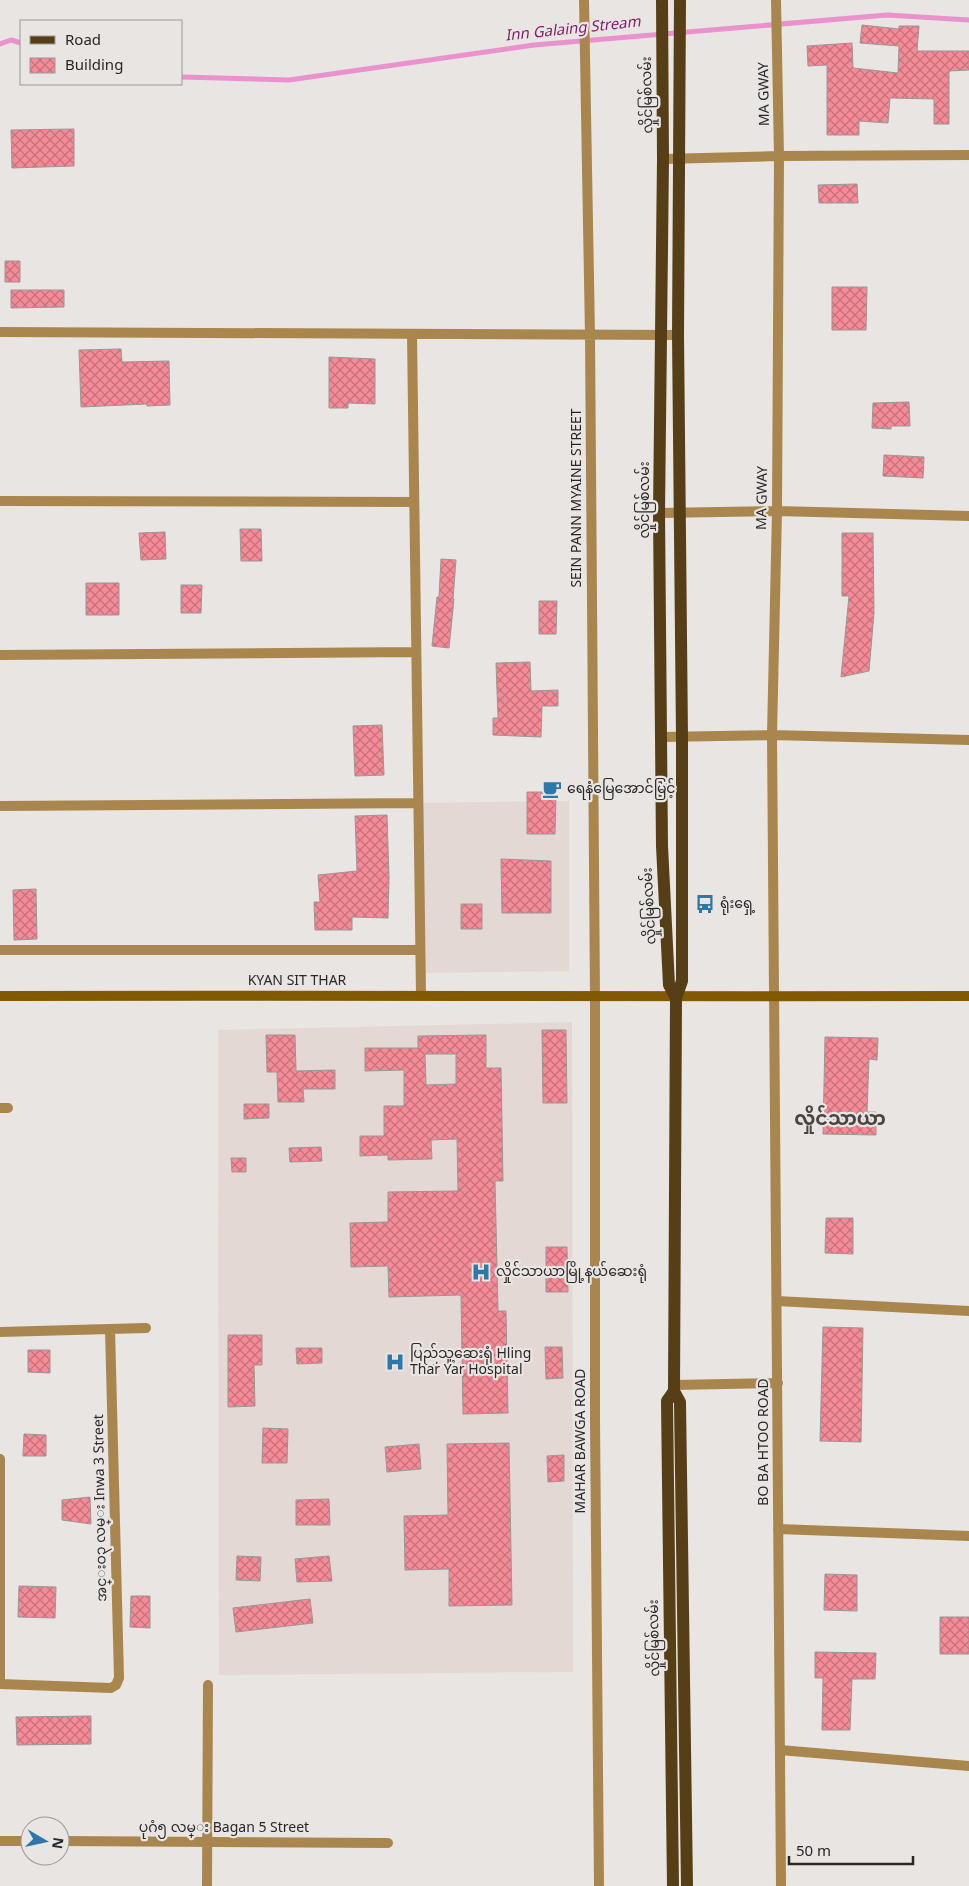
<svg xmlns="http://www.w3.org/2000/svg" width="969" height="1886" font-family="Georgia,'Noto Sans Myanmar',serif">
<style>
.built{fill:#e3d8d3}
.lines{fill:none;stroke-linecap:round;stroke-linejoin:round}
.stream{stroke:#ea92cd;stroke-width:5}
.building{fill:url(#building-cross-hatch);stroke:#9a9697;fill-rule:evenodd}
.minor{stroke:#a8864e;stroke-width:10}
.secondary{stroke:#805901;stroke-width:10}
.primary{stroke:#563f17;stroke-width:12}
.labels{text-anchor:middle;dominant-baseline:central;stroke-width:4.5;stroke-linejoin:round;paint-order:stroke}
.street-label{font-size:14px;fill:#292827;stroke:#e8e5e3}
.poi-label{font-size:14px;fill:#292827;stroke:#e8e5e3;text-anchor:start}
.water-label{font-size:15px;font-style:italic;fill:#831d69;stroke:#e8e5e3}
.district-label{font-size:19px;font-weight:bold;fill:#484544;stroke:#e8e5e3}
</style>
<defs>
<pattern id="building-cross-hatch" width="8" height="8" patternUnits="userSpaceOnUse" patternTransform="scale(1.25)"><rect width="8" height="8" fill="#f48b97"/><path d="M0 0l8 8M0 8l8-8" fill="none" stroke="#c6727b"/></pattern>
</defs>
<rect width="100%" height="100%" fill="#e8e5e3"/>
<!-- built -->
<path class="built" d="M569 801V971L420 973 418 803Z
M572 1022 573 1672 219 1675 218 1030Z"/>
<g class="lines">
<!-- stream -->
<path class="stream" d="M0 44 11 40 21 43
M181 77 289 80 534 45 887 15 969 20"/>
</g>
<!-- building -->
<path class="building" d="M862 25 899 29V26H919L917 51H969V70L949 71V124H934V99L890 98 888 123 859 121V135H827V65L808 66 807 46 852 43 853 68 898 73 899 46 860 43Z
M74 129V166L12 168 11 130Z
M857 184 858 203H819L818 185Z
M5 261H20V282H5Z
M832 287H867L866 330H832Z
M11 290H64V307L11 308Z
M121 349 122 362 169 361 170 405 147 406V404L81 407 79 350Z
M329 357 375 359V404L348 403V408H329Z
M909 402 910 426H891V429L872 428 873 403Z
M884 455 924 457 923 478 883 476Z
M240 529H261L262 561H241Z
M165 532 166 559 141 560 139 533Z
M842 533H873L874 613 869 671 841 677 849 596H842Z
M441 559 456 560 453 599H454L449 648 432 646 437 597H439Z
M86 583H119V615H86Z
M181 585H202L201 613H181Z
M539 601H557L556 634H539Z
M530 662 531 691 558 690V706H542L541 737 493 735V718H498L496 663Z
M382 725 384 775 355 776 353 726Z
M527 792H556L555 834H527Z
M387 815 389 877 388 918 352 917V930H315L314 902H320L318 875 357 871 355 816Z
M501 859 551 861V913H502Z
M36 889 37 939 14 940 13 890Z
M461 904H482V929H461Z
M542 1030H566L567 1103H543Z
M266 1035H295L296 1071 335 1070V1089H303L304 1102H278L277 1072H267Z
M486 1035V1068H501L503 1181H495L498 1311H506L508 1413 463 1414 461 1295 389 1297 388 1266 351 1267 350 1223 388 1222V1192L458 1191 457 1139 431 1140 432 1159 388 1160V1155L360 1156V1136H384V1106H404V1070L365 1071V1048H418V1036ZM425 1054H456V1084L426 1085Z
M825 1037 878 1038 877 1060 869 1059 867 1112H876V1135L823 1134Z
M244 1104H269V1118L244 1119Z
M321 1147 322 1161 290 1162 289 1148Z
M231 1158H246V1172H232Z
M826 1218H853V1254L825 1253Z
M546 1247H567L568 1292H546Z
M823 1327 863 1328 861 1442 820 1441Z
M228 1335H262V1365H254L255 1406 228 1407Z
M545 1347H562L563 1378 546 1379Z
M296 1348H322V1363L297 1364Z
M28 1350H50V1373L28 1372Z
M263 1428 288 1429 287 1463H262Z
M24 1434 46 1435V1456H23Z
M509 1443 512 1605 449 1606V1569L405 1570 404 1516 448 1515 447 1444Z
M419 1444 421 1469 387 1472 385 1447Z
M564 1455V1481L548 1482 547 1456Z
M90 1497 91 1524 62 1520V1500Z
M329 1499 330 1525H296V1500Z
M237 1556 261 1557 260 1581 236 1580Z
M329 1556 332 1581 297 1582 295 1559Z
M825 1574 857 1575V1611L824 1610Z
M19 1586 56 1587 55 1618 18 1617Z
M131 1596H150V1628L130 1627Z
M310 1599 313 1623 236 1632 233 1608Z
M940 1617H969V1654H940Z
M815 1652 876 1653 875 1679H852L850 1730H822L823 1678H815Z
M91 1716V1744L17 1745 16 1717Z"/>
<g class="lines">
<!-- minor -->
<path class="minor" d="M584 0 590 335 595 997V1422L599 1886
M776 0 779 156 777 511 772 735 781 1886
M663 159 779 156 969 155
M0 332 678 335
M412 334 421 995
M0 501 414 502
M659 513 777 511 969 516
M0 655 416 652
M661 737 772 735 969 740
M0 806 418 803
M0 950H420
M0 1108H8
M777 1301 969 1311
M0 1332 146 1328
M674 1385 778 1383
M0 1459V1684
M778 1529 969 1536
M0 1684 111 1688 116 1685 119 1678 110 1329
M780 1750 969 1766
M0 1841H30
M60 1841 388 1843
M207 1886 208 1685"/>
<!-- secondary -->
<path class="secondary" d="M0 996C323 995 646 997 969 996"/>
<!-- primary -->
<path class="primary" d="M662 0 663 159 659 513 661 737 662 846 669 985 676 998
M680 0 678 335 682 736V981L676 998 674 1391 680 1402 687 1886
M673 1886 667 1401 674 1391"/>
</g>
<!-- icons -->
<defs>
<g id="cafe-bare" transform="scale(1.5)"><path d="M-5.5-4.5H6V0H3Q3 3.5 0 3.5H-2.5Q-5.5 3.5-5.5 0ZM3-3.2v2h1.7v-2ZM-6 4.5H4V6H-6Z" fill="#2c78ab" stroke="#e8e5e3" stroke-width="2.5" paint-order="stroke"/></g>
<g id="bus-bare" transform="scale(1.5)"><path d="M-5-6H5V4H4V6H2V4H-2V6H-4V4H-5ZM-3.5-4V0h7V-4ZM-3.5 1.2v1.5H-2V1.2ZM2 1.2v1.5H3.5V1.2Z" fill="#2c78ab" stroke="#e8e5e3" stroke-width="2.5" paint-order="stroke"/></g>
<g id="hospital-bare" transform="scale(1.5)"><path d="M-5-5h3v3.5h4V-5h3V5h-3V1.5h-4V5h-3Z" fill="#2c78ab" stroke="#e8e5e3" stroke-width="2.5" paint-order="stroke"/></g>
</defs>
<g fill-rule="evenodd">
<use href="#cafe-bare" x="552" y="789"/>
<use href="#bus-bare" x="705" y="904"/>
<use href="#hospital-bare" x="481" y="1272"/>
<use href="#hospital-bare" x="395" y="1362"/>
</g>
<g class="labels">
<!-- street labels -->
<g class="street-label">
<text transform="translate(765 94) rotate(-91)">MA GWAY</text>
<text transform="translate(648 95) rotate(-91)">လှိုင်မြစ်လမ်း</text>
<text transform="translate(577 498) rotate(-90)">SEIN PANN MYAINE STREET</text>
<text transform="translate(763 498) rotate(-89)">MA GWAY</text>
<text transform="translate(645 500) rotate(-90)">လှိုင်မြစ်လမ်း</text>
<text transform="translate(650 906) rotate(-93)">လှိုင်မြစ်လမ်း</text>
<text x="297" y="981">KYAN SIT THAR</text>
<text transform="translate(581 1441) rotate(-90)">MAHAR BAWGA ROAD</text>
<text transform="translate(764 1442) rotate(-90)">BO BA HTOO ROAD</text>
<text transform="translate(101 1508) rotate(-91)">အင္းဝ၃ လမ္း Inwa 3 Street</text>
<text transform="translate(655 1638) rotate(-91)">လှိုင်မြစ်လမ်း</text>
<text x="224" y="1828">ပုဂံ၅ လမ္း Bagan 5 Street</text>
</g>
<!-- poi labels -->
<g class="poi-label">
<text x="567" y="789">ရေနံမြေအောင်မြင့်</text>
<text x="720" y="904">ရုံးရှေ့</text>
<text x="496" y="1272">လှိုင်သာယာမြို့နယ်ဆေးရုံ</text>
<text x="410" y="1354">ပြည်သူ့ဆေးရုံ Hling<tspan x="410" dy="16">Thar Yar Hospital</tspan></text>
</g>
<!-- water labels -->
<g class="water-label">
<text transform="translate(573 30) rotate(-6)">Inn Galaing Stream</text>
</g>
<!-- district labels -->
<g class="district-label">
<text x="840" y="1120">လှိုင်သာယာ</text>
</g>
</g>
<!-- legend -->
<rect x="20" y="20" width="162" height="65" fill="#e8e5e3" stroke="#9c9998"/>
<rect x="30" y="36" width="25" height="8" fill="#563f17" stroke="#9c9998"/>
<text x="65" y="45" font-size="15" fill="#292827">Road</text>
<rect x="30" y="58" width="25" height="15" fill="url(#building-cross-hatch)" stroke="#9c9998"/>
<text x="65" y="70" font-size="15" fill="#292827">Building</text>
<!-- north arrow -->
<g transform="translate(45 1841) rotate(99)"><circle r="24" fill="#e8e5e3" stroke="#9c9998"/>
<path d="M0-4L9 19L0 12L-9 19Z" fill="#2c78ab"/>
<text y="-8" font-size="14" font-weight="bold" text-anchor="middle" fill="#292827">N</text>
</g>
<!-- scale -->
<path d="M789 1856v8h124v-8" fill="none" stroke="#292827" stroke-width="2.5"/>
<text x="796" y="1856" font-size="15" fill="#292827" stroke="#e8e5e3" stroke-width="4" paint-order="stroke">50 m</text>
</svg>
